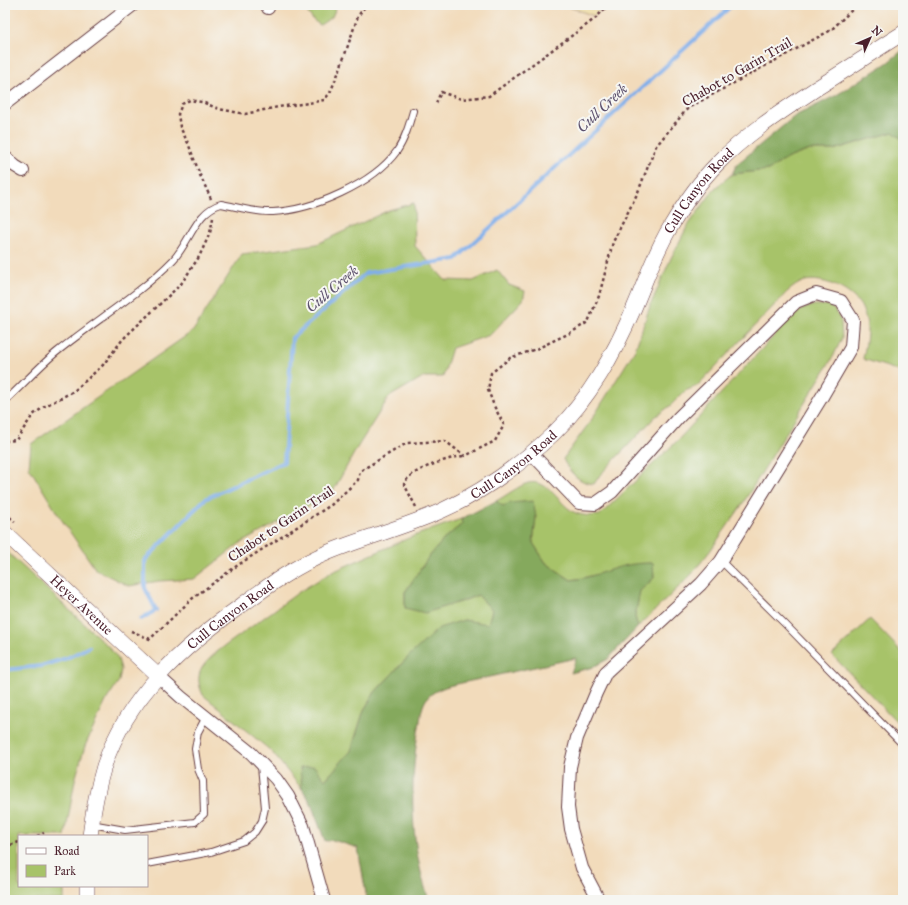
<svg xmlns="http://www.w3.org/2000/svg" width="908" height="905" font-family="'IM FELL Great Primer',serif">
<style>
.green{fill:#a7c369;stroke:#78714a}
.forest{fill:#85a95d;stroke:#686444}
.sand{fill:#eeda9e;stroke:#9c7c64}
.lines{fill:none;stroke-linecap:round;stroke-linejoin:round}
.stream{stroke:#7faeea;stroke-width:4}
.service-casing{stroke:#633b41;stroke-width:8}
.minor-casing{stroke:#633b41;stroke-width:14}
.tertiary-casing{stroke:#633b41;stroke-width:16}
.path{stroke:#633b41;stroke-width:2.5;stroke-dasharray:3 3;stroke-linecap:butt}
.service{stroke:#fff;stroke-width:6}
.minor{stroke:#fff;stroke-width:12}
.tertiary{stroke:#fff;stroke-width:15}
.labels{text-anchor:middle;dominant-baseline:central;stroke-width:4;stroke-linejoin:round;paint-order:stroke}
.street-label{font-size:14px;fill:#4a1f2b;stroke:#f6f6f2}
.water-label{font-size:15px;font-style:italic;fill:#5d516e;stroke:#f6f6f2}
</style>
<rect width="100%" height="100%" fill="#f6f6f2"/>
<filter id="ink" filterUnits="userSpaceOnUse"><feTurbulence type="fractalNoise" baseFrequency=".025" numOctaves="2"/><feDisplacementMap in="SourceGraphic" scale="8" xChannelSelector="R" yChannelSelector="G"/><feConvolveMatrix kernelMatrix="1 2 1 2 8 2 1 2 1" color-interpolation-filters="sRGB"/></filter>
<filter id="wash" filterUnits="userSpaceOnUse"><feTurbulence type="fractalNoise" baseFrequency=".012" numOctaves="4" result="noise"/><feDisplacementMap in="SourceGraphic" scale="16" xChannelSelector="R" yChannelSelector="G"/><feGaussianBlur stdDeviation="0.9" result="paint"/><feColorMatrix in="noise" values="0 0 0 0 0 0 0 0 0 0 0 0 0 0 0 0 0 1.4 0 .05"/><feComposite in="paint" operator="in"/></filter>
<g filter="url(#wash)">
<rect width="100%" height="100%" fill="#f2dbbb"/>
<!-- green -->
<path class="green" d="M302 5H337L332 17 320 25 313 20Z
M893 132 903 140V372L863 359C865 347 869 332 866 319 864 314 862 306 858 302 848 289 822 277 805 281 798 283 792 288 787 292L697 386 685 391 670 406 655 417 600 475 594 484C579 483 569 472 563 459L592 419 635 350 650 306 671 258 687 227 715 188 732 174 768 170 788 158 810 150H833Z
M414 203 415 246 445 280 473 281 497 270 509 285 525 291 523 300 490 335 452 348 443 377H423L389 397 357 448 332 493 239 544 194 579 159 581 129 586 96 570 57 513 29 467 31 444 193 331 242 254 317 244 389 210Z
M814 305H828L835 310 841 321 842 338 833 357 740 508 710 551 691 575 638 627 635 617 640 590 654 578 653 563C622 564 600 576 571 580L546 563 533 543 536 517 510 503 503 506 496 501C504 497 520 485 528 483 549 478 559 506 576 513 584 516 591 516 600 515L678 440 783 326 801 310Z
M461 519 462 524 445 538 428 558 405 592V608L463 601 478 595 492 610 488 625 464 620 410 655 375 692 364 710 351 751 325 780 301 768 302 789 271 751 203 695C193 674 202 665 218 651L299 592 330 573 411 537Z
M5 550 110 648 118 659 121 669 119 681 107 699 85 746 75 780 65 836H19V886H64V900H5Z
M870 619 903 653V728L832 655Z"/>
<!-- forest -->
<path class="forest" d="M903 50V140L893 132 833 150H810L788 158 768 170 732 174 737 164 795 116 835 96 887 63Z
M496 501 503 506 510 503 533 501 536 517 533 543 546 563 571 580C588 578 600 573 616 568 628 564 640 563 653 563L654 578 640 591 635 617 638 627 608 659 593 667 571 673 576 658 457 684C447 686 437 689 429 696 421 704 421 717 419 727 409 783 410 846 429 900H367L358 848 333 840 325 841 310 801 302 789 300 768 314 766 325 780 351 751 364 710 375 692 410 655 439 628 464 620 488 624 492 610 478 595 463 601 425 613 405 608V592L428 558 445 538 462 524 461 519Z"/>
<!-- sand -->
<path class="sand" d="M564 5H604L594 16Z"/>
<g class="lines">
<!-- stream -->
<path class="stream" d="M141 619 156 610 145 588V560L205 499 284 462 292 338 366 273 456 259 732 5
M5 670 41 666 67 658 89 647"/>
</g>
</g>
<g filter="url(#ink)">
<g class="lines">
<!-- service casing -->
<g class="service-casing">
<path id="service" d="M5 401C23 385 39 366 58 351 96 320 139 295 173 260 190 242 196 211 221 204 238 207 256 213 273 212 313 210 373 184 397 151 405 139 409 125 413 111
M721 561 785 624 903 745
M91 824 125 830 195 822 204 814 203 781 198 769 195 749 198 732 206 717
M147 864 211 852 244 841 255 832 262 821 265 808 261 766"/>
</g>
<!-- minor casing -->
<g class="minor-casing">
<path id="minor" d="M267 5 268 8
M5 104 133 5
M5 157 15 166 23 171
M532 454 579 503 595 504 612 492 679 417 796 302 816 294 841 301 853 320 851 347 823 395 721 561 701 584 606 672 596 693 577 738 570 767 568 807 571 829 582 868 599 900
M158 676 181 697 251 753 276 779 288 796 303 826 324 900"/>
</g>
<!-- tertiary casing -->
<g class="tertiary-casing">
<g id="tertiary">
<path id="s1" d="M5 533 158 676"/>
<path id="s2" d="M90 836C93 812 97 789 104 766 127 696 184 646 242 605 269 585 297 565 329 552 366 537 405 527 441 511 483 492 520 465 554 433 590 398 614 354 634 308 646 280 655 252 671 226 684 204 699 182 717 164 746 134 782 111 817 88 846 70 874 51 903 33"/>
<path d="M87 886V900"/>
</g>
</g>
<!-- path -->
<path class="path" d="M436 103 441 92 461 99 489 96 596 18 608 5
M211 199 200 175 188 143 180 127 178 114 182 104 190 100 202 102 219 109 245 114 278 107 309 103 324 100 330 93 340 69 358 16 366 5
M5 441 16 440 33 415 45 406 74 391 103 365 123 339 181 284 199 257 210 233 213 218
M416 507 404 484C405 482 407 479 409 477 419 468 451 457 464 456
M5 513 15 522
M131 631 150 639 193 598 238 565 331 505 358 480 360 471 407 443 445 441 465 456 495 441 504 425 494 406 488 390 491 373 510 358 536 349 572 332 588 322 599 296 613 242 638 192 656 146 688 108 831 30 857 5
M37 836 44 833
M5 847 19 842
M5 870H6
M5 886V888"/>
<!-- service -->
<use href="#service" class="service"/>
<!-- minor -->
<use href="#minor" class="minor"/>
<!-- tertiary -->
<use href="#tertiary" class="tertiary"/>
</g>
</g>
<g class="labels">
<!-- street labels -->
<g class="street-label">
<text transform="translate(737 72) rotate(-30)">Chabot to Garin Trail</text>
<text stroke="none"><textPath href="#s2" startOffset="931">Cull Canyon Road</textPath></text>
<text stroke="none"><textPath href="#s2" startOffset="595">Cull Canyon Road</textPath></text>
<text transform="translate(281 524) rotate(-34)">Chabot to Garin Trail</text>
<text stroke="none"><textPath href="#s1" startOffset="105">Heyer Avenue</textPath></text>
<text stroke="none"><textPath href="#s2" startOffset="272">Cull Canyon Road</textPath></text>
</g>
<!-- water labels -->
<g class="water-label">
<text transform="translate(602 108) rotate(-43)">Cull Creek</text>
<text transform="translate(332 289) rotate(-40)">Cull Creek</text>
</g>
</g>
<!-- margin -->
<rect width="908" height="905" fill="none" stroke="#f6f6f2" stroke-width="20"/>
<!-- legend -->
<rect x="18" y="835" width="130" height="52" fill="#f6f6f2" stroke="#b1a0a2"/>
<rect x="26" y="848" width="20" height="6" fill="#ffffff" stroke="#b1a0a2"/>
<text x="54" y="855" font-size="12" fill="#4a1f2b">Road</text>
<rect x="26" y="865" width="20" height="12" fill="#a7c369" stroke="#b1a0a2"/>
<text x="54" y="875" font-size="12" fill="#4a1f2b">Park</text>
<!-- north arrow -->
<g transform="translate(870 38) rotate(45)" stroke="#f6f6f2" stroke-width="3" paint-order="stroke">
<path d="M0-3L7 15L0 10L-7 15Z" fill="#4a1f2b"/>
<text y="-6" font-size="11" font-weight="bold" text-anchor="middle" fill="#4a1f2b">N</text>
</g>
</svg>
